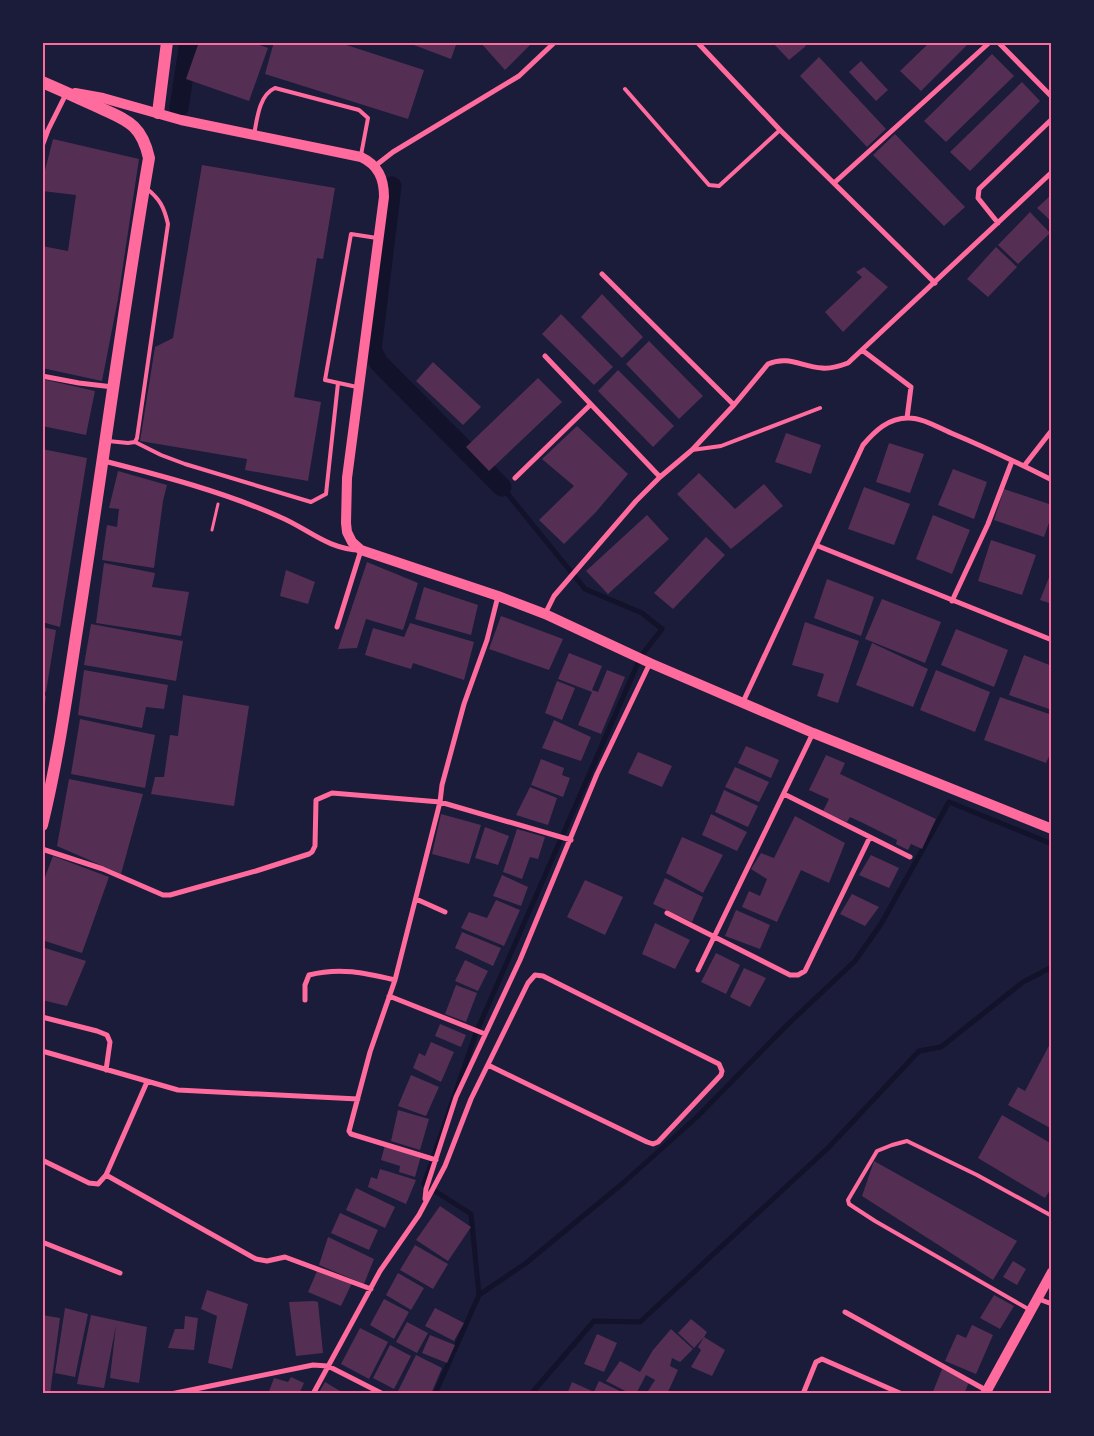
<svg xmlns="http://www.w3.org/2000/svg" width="1094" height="1436" font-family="Poppins,sans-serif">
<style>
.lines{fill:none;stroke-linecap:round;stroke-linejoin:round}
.stream{stroke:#12122b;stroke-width:5}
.canal{stroke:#12122b;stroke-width:19}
.building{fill:#542f53}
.path{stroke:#ff6b9d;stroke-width:3}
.service{stroke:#ff6b9d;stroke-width:4}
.minor{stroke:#ff6b9d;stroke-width:5}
.secondary{stroke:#ff6b9d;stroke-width:10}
.primary{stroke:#ff6b9d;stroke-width:12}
.neatline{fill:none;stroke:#ff6b9d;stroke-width:2}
</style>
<rect width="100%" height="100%" fill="#1b1b3a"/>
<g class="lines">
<!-- stream -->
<path class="stream" d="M479 1295 471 1214 424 1184 476 1033 641 656 662 629 642 613 585 589 502 487
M435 1394 479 1295 526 1263 622 1184 698 1116 785 1027 855 961 881 924 949 802 1052 844
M531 1394 594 1321 640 1322 828 1148 919 1051 941 1047 1023 982 1052 967"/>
<!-- canal -->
<path class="canal" d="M179 108 189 42
M392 186 372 350 379 363 502 487"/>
</g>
<!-- building -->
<path class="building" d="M199 42H251L268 48 249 101 186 79Z
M274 42H337L424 70 408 119 265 74Z
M406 42H457L451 59Z
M480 42H533L505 70Z
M772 42H803L806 46 789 60Z
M930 42H970L921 91 900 71Z
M992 54 1014 76 946 142 924 121Z
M819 57 886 129 867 147 800 76Z
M861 61 888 90 876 101 849 72Z
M1022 82 1040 101 970 171 950 152Z
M895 134 965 207 944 226 873 155Z
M53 139 139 159 118 299 102 381 42 368V246L68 251 76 195 42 191V182Z
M202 165 335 188 323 259 317 258 294 397 321 402 308 481 245 470 247 459 140 441 155 347 173 338Z
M1052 194V222L1037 208Z
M1030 212 1050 233 1018 264 998 245Z
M996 247 1017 267 988 297 967 279Z
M864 267 888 287 843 332 825 312 862 277 856 272Z
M602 294 643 337 622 358 581 317Z
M561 314 613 367 594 385 542 334Z
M649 341 703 396 679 419 626 364Z
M433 362 481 407 463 425 416 381Z
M618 370 674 426 653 447 598 391Z
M538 378 562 402 489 471 466 447Z
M42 379 95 391 86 435 42 426Z
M577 426 628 474 596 512 564 544 539 520 574 486 542 459Z
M786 433 821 445 811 474 775 462Z
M889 443 924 454 910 493 876 482Z
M42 449 87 458 60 627 42 622Z
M953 469 987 482 974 519 938 505Z
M118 471 167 485 163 501 154 568 102 560 107 525 117 527 119 509 109 508Z
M699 473 735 509 764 484 783 506 731 549 677 494Z
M864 487 910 504 894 545 848 529Z
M1004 489 1052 505V514L1044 537 994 520Z
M647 515 669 539 608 594 586 571Z
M933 515 970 530 952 574 916 559Z
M706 537 725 555 673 609 654 593Z
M991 540 1036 555 1022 595 978 581Z
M367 562 418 583 403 630 366 619 357 648 338 649Z
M104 563 155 573 152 587 189 592 181 636 96 623Z
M286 570 315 582 308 604 280 596Z
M1052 570V604L1040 600Z
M827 579 874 597 861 636 814 618Z
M424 587 478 605 471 635 415 619Z
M882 599 941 622 925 663 865 639Z
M501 616 563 639 549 670 489 649Z
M805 622 859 641 838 703 817 696 824 674 792 665Z
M410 623 474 642 464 680 413 663 411 669 365 655 373 628 404 637Z
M91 624 183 641 176 681 84 665Z
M42 627 56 630 46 692 42 691Z
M956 629 1008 650 994 687 941 665Z
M872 643 928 669 913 707 856 685Z
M569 653 602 666 592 690 598 692 607 670 625 677 601 734 578 725 592 692 558 679Z
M1024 655 1052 666V710L1009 695Z
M84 670 168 685 164 709 146 707 142 728 78 715Z
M936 670 990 692 975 732 920 710Z
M557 681 575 688 562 720 545 713Z
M42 695 46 696 44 713H42Z
M183 695 249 706 234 806 151 794 155 777H164L170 735 178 736Z
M1000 697 1052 715V750L1046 763 984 740Z
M80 719 155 735 145 788 71 774Z
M554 720 591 737 581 761 542 748Z
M746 746 779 760 771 778 738 763Z
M638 752 672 766 662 787 628 773Z
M826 755 845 763 840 774 936 819 922 849 911 844 908 850 896 844 897 840 861 822 850 817 847 822 823 811 829 799 809 790Z
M541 759 564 768 562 775 570 778 563 797 531 785Z
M735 767 769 782 759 802 725 787Z
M69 779 143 794 121 874 57 846Z
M530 787 557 798 548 825 516 815Z
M724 790 758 806 748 827 715 812Z
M441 814 481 825 469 864 432 854Z
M711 814 747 832 737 851 702 835Z
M795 816 845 843 829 883 801 870 777 922 742 907 749 891 760 896 767 879 751 869 761 853 774 858Z
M485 827 509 836 498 865 475 858Z
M517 829 545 837 538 859 530 857 522 879 503 872Z
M682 837 723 855 703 893 666 873Z
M871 855 899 868 889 888 859 875Z
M53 856 109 877 82 953 42 940V885Z
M502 875 528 887 521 906 493 896Z
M665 878 703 897 692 922 653 904Z
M585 880 623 897 605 935 567 917Z
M852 894 879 907 865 926 840 914Z
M496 900 520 910 504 946 461 928 469 912 487 918Z
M736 910 770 925 760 949 725 936Z
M655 923 690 940 675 969 642 954Z
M462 932 501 948 493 966 455 948Z
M42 947 86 961 67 1006 42 1000Z
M716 953 740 965 726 994 701 982Z
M465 960 488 971 478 991 455 981Z
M744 968 766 978 750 1007 730 997Z
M456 985 477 993 466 1022 445 1014Z
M440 1024 466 1035 461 1047 435 1036Z
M1052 1040V1129L1008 1105 1018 1087 1025 1091Z
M431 1042 454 1052 441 1082 413 1068 419 1053 425 1056Z
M411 1075 439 1087 426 1116 398 1106Z
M398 1110 429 1119 420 1150 391 1141Z
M1002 1115 1052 1144V1187L1045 1198 978 1158Z
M385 1145 421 1156 415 1177 399 1172 400 1166 381 1160Z
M874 1161 1017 1241 993 1280 862 1196Z
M380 1169 416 1180 406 1204 368 1187 371 1177 377 1179Z
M356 1188 395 1207 385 1228 346 1210Z
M440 1206 471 1227 448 1261 416 1240Z
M340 1213 378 1230 369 1250 331 1233Z
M328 1237 374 1259 364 1284 319 1265Z
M415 1245 448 1264 433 1289 400 1270Z
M1013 1261 1026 1269 1017 1285 1003 1277Z
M317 1271 352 1283 341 1306 308 1292Z
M398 1273 424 1288 411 1310 386 1295Z
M207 1290 248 1304 232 1369 208 1363 217 1316 201 1309Z
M994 1295 1014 1306 1000 1329 980 1318Z
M384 1299 409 1312 394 1339 370 1325Z
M314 1301 318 1302 323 1353 296 1356 289 1302Z
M65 1308 88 1314 75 1377 55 1373Z
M435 1308 464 1323 454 1341 425 1326Z
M42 1315 60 1318 50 1394H42Z
M91 1315 147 1327 139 1383 110 1378 116 1325 104 1388 77 1384Z
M185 1316 198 1318 194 1350 168 1348 175 1329H184Z
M691 1319 707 1332 704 1337 725 1350 712 1376 691 1367 701 1350 698 1347 704 1337 694 1348 678 1333Z
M407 1322 428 1333 417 1353 396 1342Z
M972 1325 993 1335 976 1374 945 1361 957 1334 966 1338Z
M360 1328 388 1342 369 1379 341 1364Z
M671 1329 693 1349 680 1362 672 1358 670 1366 678 1370 667 1394H646L655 1380 646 1375 636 1394H631L606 1381 620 1361 640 1372 653 1350Z
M597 1334 617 1343 604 1372 584 1364Z
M430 1335 455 1345 447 1363 422 1353Z
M390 1345 411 1356 394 1389 373 1378Z
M416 1355 442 1368 431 1394H398L397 1393Z
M942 1369 969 1382 964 1394H932Z
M291 1377 304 1383 299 1394H268L274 1378 288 1382Z
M599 1381 626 1394H593Z
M325 1382 345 1394H318Z
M572 1382 592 1391 591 1394H567Z"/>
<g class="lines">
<!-- path -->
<path class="path" d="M212 530 218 504"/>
<!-- service -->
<path class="service" d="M625 89 709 185 719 186 780 130
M254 135C257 119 259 95 275 88L359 110 368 118 361 155
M357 387 325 380 351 234 377 238
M108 441 128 443 135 442 161 455 185 464 311 502 326 494 338 383
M135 442 137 438 168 224C164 207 160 199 146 188
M692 450 721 446 820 408
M1030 1310 875 1221 852 1206 849 1204 848 1200 877 1151 892 1145 907 1141 977 1175 1052 1216"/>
<!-- minor -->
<path class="minor" d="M697 42 780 130 935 283
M998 42 1052 97
M42 146 48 130 67 92
M375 166 393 152 519 76 555 42
M834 183 990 42
M998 223 978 198 979 189 1052 119
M602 274 734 405
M862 350 911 387 907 418
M545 356 660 477
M42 376 79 383 113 387
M104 461C163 476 224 492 280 517 307 528 328 550 361 550L337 627
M1024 466 1052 430
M515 478 590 405
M818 546 1052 640
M952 601 988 524 1012 461
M545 614 554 596 636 501 660 477 692 450 734 405 768 364C788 355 802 367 822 368 831 369 840 366 848 363L1052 172
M743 702 863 445C875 431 888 418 908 418 923 418 937 427 951 433 985 447 1018 463 1052 480
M784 794 910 857
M42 849 103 869 163 895H170L256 871 309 854 312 852 315 846 316 800 332 793 440 802 571 840
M416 899 445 912
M667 913 790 975H798L805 971 870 837
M698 970 813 733
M389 996 485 1034
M305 1000V985L309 975C340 967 365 973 395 980
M42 1017 97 1031 107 1035 110 1042 106 1070
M42 1051 178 1090 358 1099
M42 1160 89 1183 98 1184 106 1175 147 1082
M436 1160 351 1134 349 1131 370 1052 395 980 440 802 442 785 464 704 487 640 498 596
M106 1175 256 1259 267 1261 285 1257 371 1289
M425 1199 426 1189 456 1097 520 960 597 774 650 663
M42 1242 120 1273
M1036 1298 1052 1304
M845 1312 993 1394
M171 1394 313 1365 328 1366 383 1394
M313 1394 380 1271 419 1215 445 1166 471 1099 528 983 535 975 543 976 719 1064 722 1071 721 1075 658 1142 653 1144 647 1142 488 1065
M803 1394 816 1362 822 1359 902 1394"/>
<!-- secondary -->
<path class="secondary" d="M75 93 103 98 181 120 361 157C378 165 384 178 384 197L347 478 346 523 347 532 352 542 361 550 498 596 545 614 650 663 813 733 1052 829
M985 1394 1052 1272"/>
<!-- primary -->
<path class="primary" d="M42 82C61 90 78 98 96 106 125 120 141 122 149 158 123 310 103 464 79 617 68 686 59 756 42 825
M158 113 167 42"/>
</g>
<!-- border -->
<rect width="1094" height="1436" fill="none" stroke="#1b1b3a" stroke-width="88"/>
<rect x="44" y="44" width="1006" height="1348" class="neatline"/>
</svg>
